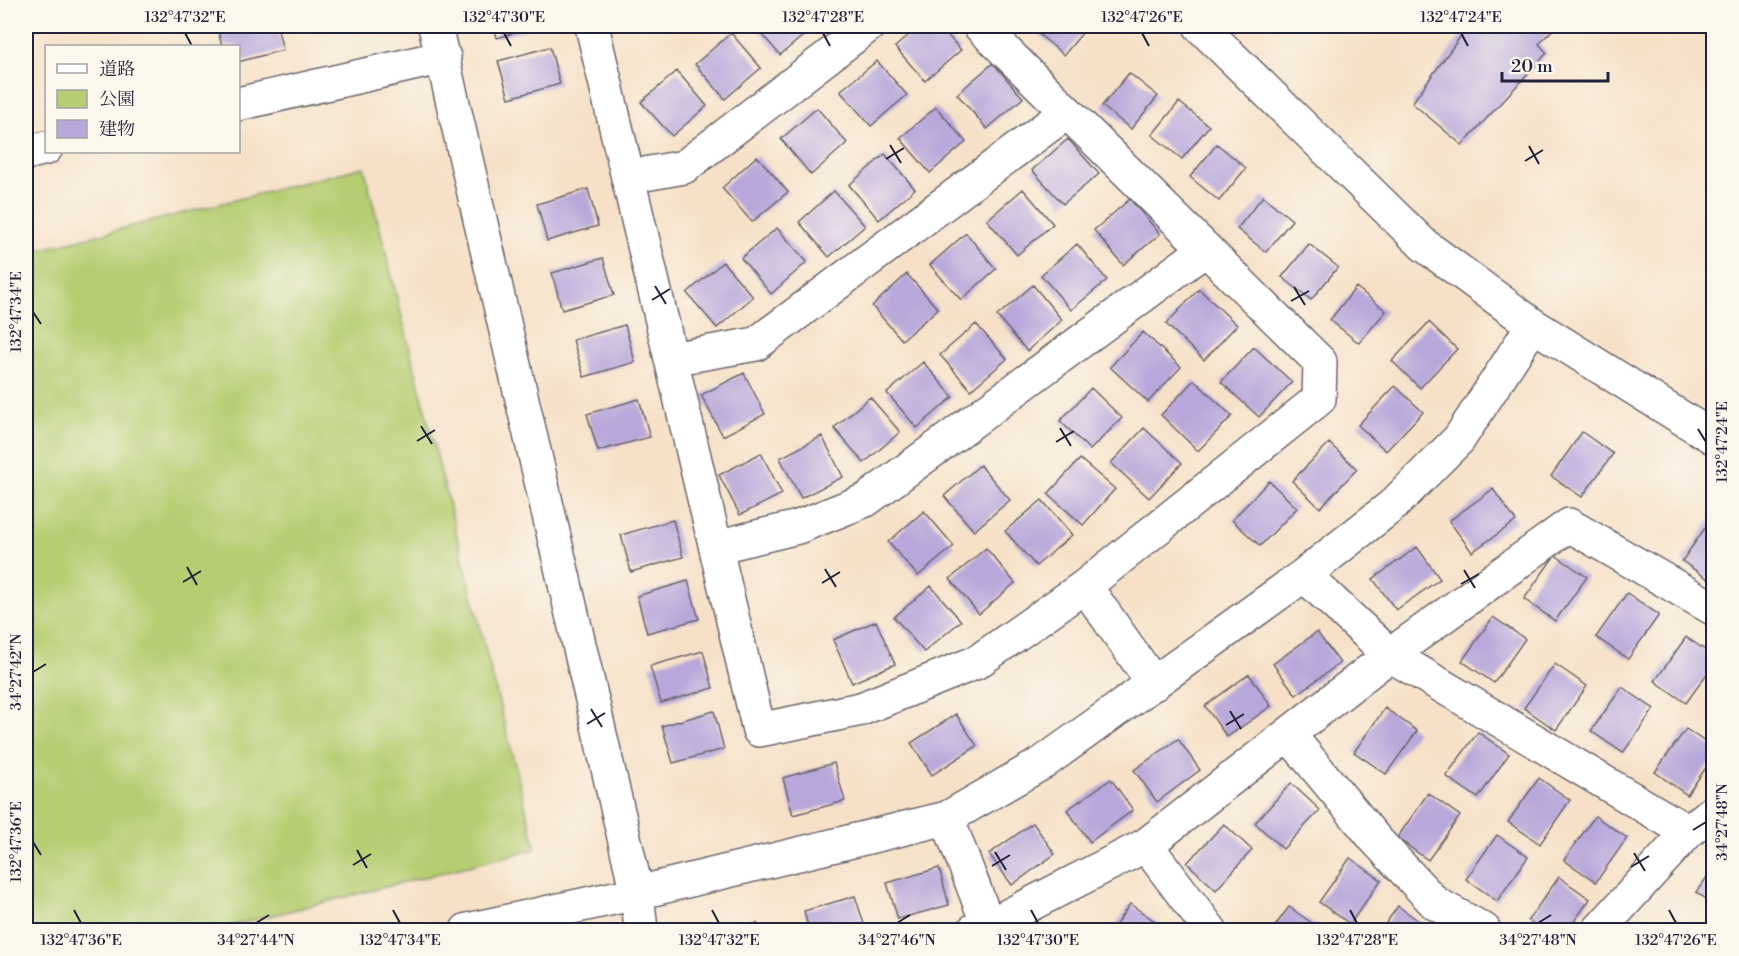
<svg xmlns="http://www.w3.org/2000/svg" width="1739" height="956" font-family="'Libre Bodoni','Noto Serif JP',serif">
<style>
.green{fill:#b6cd71;stroke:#6c7856;stroke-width:1.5}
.building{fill:#b8a7da}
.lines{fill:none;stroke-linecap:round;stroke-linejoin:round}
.minor-casing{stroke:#6c656c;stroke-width:36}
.minor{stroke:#fff;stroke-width:33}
.ticks{fill:none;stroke:#22223b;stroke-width:2}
.neatline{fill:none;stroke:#22223b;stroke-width:2}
.ticks-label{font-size:15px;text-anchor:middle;fill:#22223b}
</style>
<rect width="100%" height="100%" fill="#fbf7ec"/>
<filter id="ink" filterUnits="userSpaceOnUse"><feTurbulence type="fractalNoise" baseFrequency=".0167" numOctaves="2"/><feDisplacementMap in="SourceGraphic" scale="12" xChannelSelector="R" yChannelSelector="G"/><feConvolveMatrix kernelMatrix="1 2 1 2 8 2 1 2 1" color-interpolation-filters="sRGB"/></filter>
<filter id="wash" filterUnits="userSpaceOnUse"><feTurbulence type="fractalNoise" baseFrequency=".008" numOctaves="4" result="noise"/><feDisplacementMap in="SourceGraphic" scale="24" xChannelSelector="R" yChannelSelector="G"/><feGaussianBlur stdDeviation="1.35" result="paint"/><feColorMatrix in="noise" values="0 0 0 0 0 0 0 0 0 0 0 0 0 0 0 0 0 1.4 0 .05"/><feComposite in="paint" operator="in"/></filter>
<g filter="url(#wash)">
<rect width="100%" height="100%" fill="#f6e1c8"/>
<!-- green -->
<path class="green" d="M364 167 536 849 214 930H26V253Z"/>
<g id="blocks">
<!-- building -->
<path class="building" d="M217 26H277L283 50 238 62V46H222Z
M494 26H538L497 38Z
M755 26H815L780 55Z
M919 26H939L961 50 925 81 895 47Z
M1039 26H1088L1064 55 1035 31Z
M1468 26H1556L1539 44 1547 53 1462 145 1412 103Z
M731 33 761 68 725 99 695 64Z
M550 47 560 84 509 98 498 61Z
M877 61 907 95 871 126 840 91Z
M993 63 1023 98 987 129 957 94Z
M677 71 707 106 672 136 641 102Z
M1129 73 1158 96 1131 129 1102 106Z
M1179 102 1209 126 1182 159 1152 135Z
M936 107 966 142 930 173 900 138Z
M817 108 847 143 811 175 781 139Z
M1068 139 1099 174 1063 204 1032 170Z
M1217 144 1246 168 1219 201 1190 177Z
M885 154 915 189 879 220 849 185Z
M757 156 788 192 752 222 722 188Z
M588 189 598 226 547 241 537 204Z
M1023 189 1053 224 1017 255 987 220Z
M834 191 865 226 829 257 799 222Z
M1263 196 1292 220 1266 252 1237 229Z
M1130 199 1160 234 1123 265 1094 230Z
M777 228 807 262 771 294 741 258Z
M966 233 996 269 961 300 930 265Z
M1077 244 1107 280 1071 310 1041 275Z
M1309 244 1338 267 1311 300 1282 277Z
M603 258 614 295 562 310 552 273Z
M723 262 753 297 717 328 687 293Z
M907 274 938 309 902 340 872 306Z
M1033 285 1062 320 1027 351 997 316Z
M1356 287 1386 311 1359 343 1330 320Z
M1199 289 1237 325 1204 360 1166 324Z
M1429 322 1457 349 1420 388 1392 361Z
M976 324 1007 359 971 390 940 355Z
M625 325 635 362 584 377 573 340Z
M1143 332 1181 367 1148 402 1110 367Z
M1254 347 1292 382 1259 417 1221 382Z
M923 362 953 397 917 428 887 393Z
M744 373 765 414 723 436 701 395Z
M1194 380 1232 416 1198 451 1161 415Z
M1395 386 1423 412 1386 451 1358 425Z
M1091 388 1122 418 1090 450 1060 421Z
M870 397 900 432 864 463 834 428Z
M639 399 650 437 598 451 587 414Z
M1144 428 1182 463 1149 498 1111 463Z
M1582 432 1613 454 1582 497 1551 476Z
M822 436 843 477 801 498 780 458Z
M1329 443 1357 469 1320 508 1292 481Z
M761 453 782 494 740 515 719 475Z
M1080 459 1115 489 1083 525 1048 494Z
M980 465 1010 500 974 531 944 496Z
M1269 481 1297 508 1260 546 1232 520Z
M1493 489 1516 521 1472 552 1449 521Z
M1042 500 1072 535 1036 566 1005 531Z
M924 511 954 546 918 576 888 542Z
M1714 515V583L1682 561Z
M673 520 683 557 631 572 621 535Z
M1417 547 1440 579 1396 610 1373 579Z
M986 548 1015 583 979 614 950 579Z
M1555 555 1587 577 1555 621 1524 599Z
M688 581 699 619 647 633 637 596Z
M931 586 961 621 924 652 894 617Z
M1627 593 1659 615 1628 659 1596 637Z
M1493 617 1525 639 1494 683 1462 661Z
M876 621 895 664 852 683 833 640Z
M1317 632 1340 663 1296 695 1273 664Z
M1686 637 1714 656V664L1686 703 1655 681Z
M703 651 713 688 661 703 650 666Z
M1555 664 1587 686 1556 730 1524 708Z
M1249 674 1271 706 1227 737 1205 706Z
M1622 687 1654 709 1623 753 1591 731Z
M1385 708 1417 731 1386 774 1354 752Z
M714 711 724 749 673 763 662 726Z
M956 714 977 746 932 775 911 743Z
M1686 729 1714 748V756L1687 795 1655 772Z
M1478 732 1509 754 1478 798 1446 776Z
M1178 739 1200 770 1157 802 1134 770Z
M834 763 845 801 793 815 783 778Z
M1539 778 1570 800 1540 844 1508 822Z
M1111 779 1133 810 1090 842 1067 810Z
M1291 783 1320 810 1283 849 1255 823Z
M1428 793 1460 816 1428 860 1397 838Z
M1595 816 1627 838 1596 882 1564 860Z
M1033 823 1055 854 1012 885 989 854Z
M1224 824 1252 850 1216 890 1187 863Z
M1497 835 1528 857 1497 901 1466 879Z
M1350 858 1381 880 1350 924 1319 902Z
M939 868 949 905 898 919 887 883Z
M1714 868V904L1696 892Z
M1559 877 1590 899 1568 930H1542L1528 920Z
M855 896 866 930H809L804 911Z
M1130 904 1162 926 1159 930H1112Z
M1398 906 1430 929 1429 930H1381Z
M1289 907 1322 930H1272Z
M757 923 759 930H734Z"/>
</g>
</g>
<g filter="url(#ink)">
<use href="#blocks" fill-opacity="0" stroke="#6c656c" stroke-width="1.5"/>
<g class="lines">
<!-- minor casing -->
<g class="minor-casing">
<path id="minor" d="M435 26 637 893 641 930
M592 26 759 730 861 709 977 662 1085 586 1319 399 1320 362 980 26
M1200 26 1424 245 1533 325 1714 438
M238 104 444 57
M26 153 46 148
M628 177 684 167 868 26
M671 359 756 344 1067 112
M716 547 798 527 866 500 1206 249
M1304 575 1390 655 1688 832
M1085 586 1154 684
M1289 735 1376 840 1435 903 1484 930
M947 818 990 930
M1146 845 1210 930
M467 930 637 893 947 818 1044 762 1304 575 1393 505 1459 439 1533 325
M974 930 988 926 1146 845 1390 655 1569 525 1714 609
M1599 930 1688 832 1714 811"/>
</g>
<!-- minor -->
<use href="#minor" class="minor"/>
</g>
</g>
<!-- ticks -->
<path class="ticks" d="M185 33 192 46M504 33 511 46M823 33 830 46M1142 33 1149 46M1461 33 1468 46M890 145 901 163M1529 146 1539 164M886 159 904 148M1525 161 1543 150M655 286 666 304M1294 287 1305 305M652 300 670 289M1291 301 1309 291M33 312 41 324M421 426 432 444M1060 428 1071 446M1698 429 1706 442M417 441 435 430M1056 442 1074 431M187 567 197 585M825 569 836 587M1464 570 1475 588M183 582 201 571M822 583 840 572M1461 584 1479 574M33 672 46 664M591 709 602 727M1230 711 1241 729M587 724 605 713M1226 725 1244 714M1693 830 1706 822M33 842 41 855M357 850 367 868M995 852 1006 870M1634 853 1645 871M353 865 371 854M992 866 1010 855M1631 867 1649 856M74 910 81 923M393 910 400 923M712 910 719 923M1031 910 1038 923M1350 910 1357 923M1669 910 1676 923M256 923 269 915M897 923 910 915M1538 923 1551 915"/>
<!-- margin -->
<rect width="1739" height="956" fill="none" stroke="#fbf7ec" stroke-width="66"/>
<!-- legend -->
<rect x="45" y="45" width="195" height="108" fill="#fbf7ec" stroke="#a4a2a5" stroke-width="1.5"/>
<rect x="57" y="64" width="30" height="9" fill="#ffffff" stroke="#a4a2a5" stroke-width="1.5"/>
<text x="99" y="75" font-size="18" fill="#22223b">道路</text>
<rect x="57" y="90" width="30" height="18" fill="#b6cd71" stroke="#a4a2a5" stroke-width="1.5"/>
<text x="99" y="105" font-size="18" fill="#22223b">公園</text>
<rect x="57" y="120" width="30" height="18" fill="#b8a7da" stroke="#a4a2a5" stroke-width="1.5"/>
<text x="99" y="135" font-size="18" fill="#22223b">建物</text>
<!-- scale -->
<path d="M1502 72v9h106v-9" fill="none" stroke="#22223b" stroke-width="3"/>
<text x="1511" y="72" font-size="18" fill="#22223b" stroke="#fbf7ec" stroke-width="4.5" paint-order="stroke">20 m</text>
<rect x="33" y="33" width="1673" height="890" class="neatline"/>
<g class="ticks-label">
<text x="185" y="22">132°47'32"E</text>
<text x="504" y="22">132°47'30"E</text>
<text x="823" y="22">132°47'28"E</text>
<text x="1142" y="22">132°47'26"E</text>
<text x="1461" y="22">132°47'24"E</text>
<text transform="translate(16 312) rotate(-90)" y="5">132°47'34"E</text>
<text transform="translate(1722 442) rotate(-90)" y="5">132°47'24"E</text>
<text transform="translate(16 672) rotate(-90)" y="5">34°27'42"N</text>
<text transform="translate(1722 822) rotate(-90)" y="5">34°27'48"N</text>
<text transform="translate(16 842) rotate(-90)" y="5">132°47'36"E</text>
<text x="81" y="945">132°47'36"E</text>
<text x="256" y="945">34°27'44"N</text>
<text x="400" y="945">132°47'34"E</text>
<text x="719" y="945">132°47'32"E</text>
<text x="897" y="945">34°27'46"N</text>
<text x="1038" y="945">132°47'30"E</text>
<text x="1357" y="945">132°47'28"E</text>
<text x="1538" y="945">34°27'48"N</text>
<text x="1676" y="945">132°47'26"E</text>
</g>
</svg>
